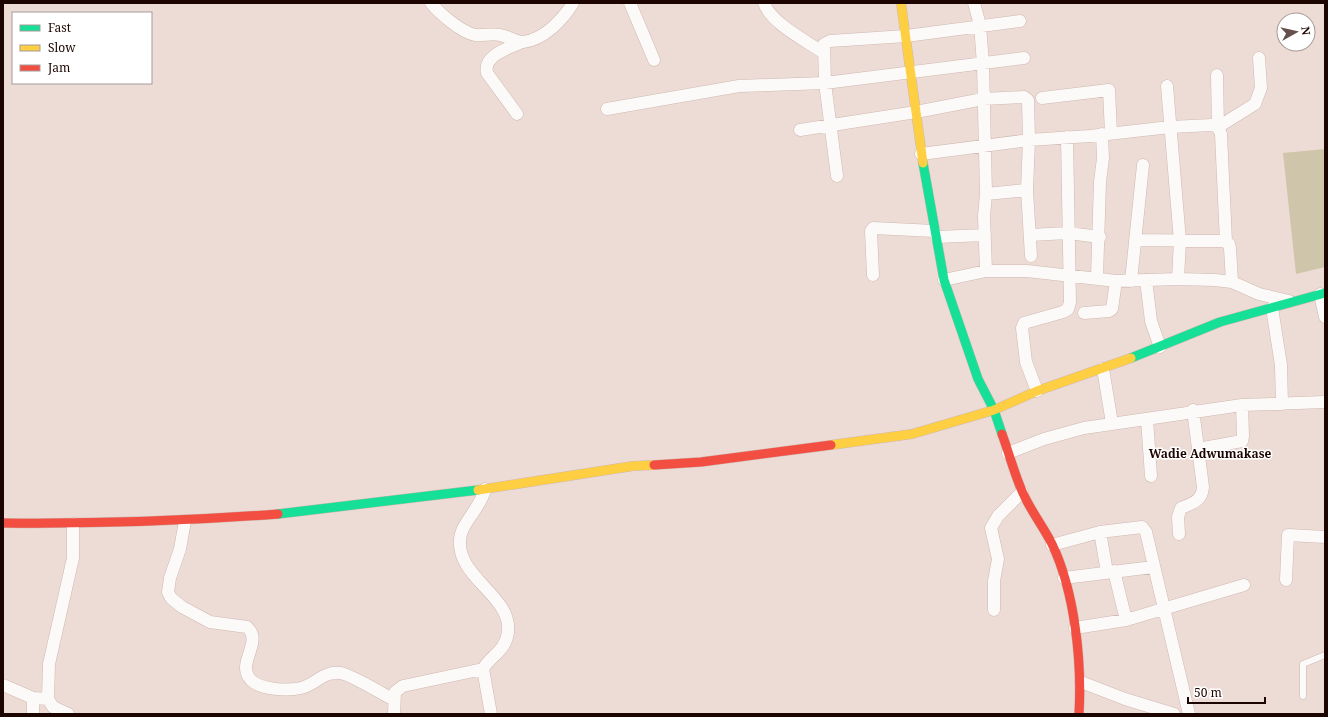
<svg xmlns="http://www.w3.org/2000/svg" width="1328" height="717" font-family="'Noto Serif',serif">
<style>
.green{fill:#cfc5ab}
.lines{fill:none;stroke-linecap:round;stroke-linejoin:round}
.lane-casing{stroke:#cfb8b0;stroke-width:7}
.street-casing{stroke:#cfb8b0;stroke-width:13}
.fast-casing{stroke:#cfb8b0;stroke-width:10}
.slow-casing{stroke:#cfb8b0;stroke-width:10}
.jam-casing{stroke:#cfb8b0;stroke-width:10}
.lane{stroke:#fcfaf9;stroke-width:6}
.street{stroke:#fcfaf9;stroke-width:12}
.fast{stroke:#16e098;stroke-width:9}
.slow{stroke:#ffcf43;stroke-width:9}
.jam{stroke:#f24e42;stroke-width:9}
.labels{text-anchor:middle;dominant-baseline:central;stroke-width:3;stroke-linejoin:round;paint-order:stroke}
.quarter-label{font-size:12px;font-weight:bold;fill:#1c0400;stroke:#fff}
</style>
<rect width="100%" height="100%" fill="#eddcd5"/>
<!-- green -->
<path class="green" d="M1325 149V267L1296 274 1283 153Z"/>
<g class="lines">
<!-- lane casing -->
<g class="lane-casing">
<path id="lane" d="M1303 696V664L1325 655"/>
</g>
<!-- street casing -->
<g class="street-casing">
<path id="street" d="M431 3C440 14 461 32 475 35 483 36 492 33 500 35 507 36 516 42 523 42 544 40 563 19 573 3
M630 3 654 60
M764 3C771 23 806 41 824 53
M974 3 980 25 983 64 986 194 984 216 986 271
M1217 75 1218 127
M1167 86 1180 241 1178 279
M1042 98 1109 90 1111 133
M607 109 739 86 825 83 1024 58
M517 114 487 73C483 55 509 48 522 42
M1218 127 1255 104 1261 88 1259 58
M800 130 916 112 983 99 1024 97 1028 100 1029 140 1027 190 1031 256
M921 154 1029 140 1090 136 1170 127 1212 125 1218 127 1221 134 1226 242
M837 176 825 83 824 44 830 41 906 36 1020 21
M986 194 1027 190
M1030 235 1068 233 1100 237
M937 237 985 235
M1135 240 1224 241 1229 244 1230 248 1232 282
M873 275 871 231 873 228 934 231
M1097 277 1100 182 1103 158 1102 134
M944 280 986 271H1027L1116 281 1178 279 1215 280 1232 282 1259 294 1289 301
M1146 280 1151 321 1160 347
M1131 281 1143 165
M1320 294 1325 317
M1272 308 1281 365 1282 404
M1084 313 1109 311 1112 309 1116 281
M1103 369 1112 423
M1037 391 1026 362 1022 328 1024 323 1063 312 1068 309 1070 302 1067 137
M1147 419 1151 476
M1198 449 1242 441 1243 436 1242 405
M1008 453 1044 439 1084 428 1242 405 1325 402
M485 489C480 510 461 522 460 540 457 578 512 596 508 632 506 651 490 656 483 669L491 714
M185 521 180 549 170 578 168 592 171 598 182 607 210 622 247 627C264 643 235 663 251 680 261 690 288 691 301 688 315 685 323 671 340 673 350 674 383 694 394 700
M1100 532 1107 572
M1179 534 1178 517 1181 508C1193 503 1202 501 1203 487L1193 410
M1052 545 1100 532 1142 527 1146 532 1189 714
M1114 571 1126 620
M1064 578 1153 567
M1286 580 1288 535 1325 537
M994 610V581L998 559 991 528 998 516 1022 492
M1075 628 1126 620 1244 585
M1081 682 1125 699 1174 714
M3 685 33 698 48 699
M33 714V698
M68 714 53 707 48 699 49 664 73 558V524
M394 714 395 692 403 686 483 669"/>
</g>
<!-- fast casing -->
<g class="fast-casing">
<path id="fast" d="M923 163 944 280 978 379 994 410 1002 434
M1131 358 1220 322 1325 293
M278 514 478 490"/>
</g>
<!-- slow casing -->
<g class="slow-casing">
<path id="slow" d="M901 3 923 163
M831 445 912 434 994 410 1037 391 1131 358
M478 490 633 466 654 465"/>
</g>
<!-- jam casing -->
<g class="jam-casing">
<path id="jam" d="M1002 434C1009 453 1014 473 1022 491 1030 510 1043 526 1052 544 1075 592 1082 662 1079 714
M654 465 701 462 831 445
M3 523C95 524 186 521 278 514"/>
</g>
<!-- lane -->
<use href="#lane" class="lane"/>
<!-- street -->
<use href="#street" class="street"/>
<!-- fast -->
<use href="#fast" class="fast"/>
<!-- slow -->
<use href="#slow" class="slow"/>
<!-- jam -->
<use href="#jam" class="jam"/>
</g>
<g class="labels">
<!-- quarter labels -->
<g class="quarter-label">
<text x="1210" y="453">Wadie Adwumakase</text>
</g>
</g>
<!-- border -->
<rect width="1328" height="717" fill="none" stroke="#1c0400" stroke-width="8"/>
<!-- legend -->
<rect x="12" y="12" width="140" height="72" fill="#ffffff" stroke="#a49b99"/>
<rect x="20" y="25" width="20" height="6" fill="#16e098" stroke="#a49b99"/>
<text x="48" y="32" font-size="12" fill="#1c0400">Fast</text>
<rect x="20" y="45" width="20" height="6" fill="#ffcf43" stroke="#a49b99"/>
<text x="48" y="52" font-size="12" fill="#1c0400">Slow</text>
<rect x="20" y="65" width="20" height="6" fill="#f24e42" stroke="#a49b99"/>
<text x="48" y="72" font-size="12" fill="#1c0400">Jam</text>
<!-- north arrow -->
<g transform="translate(1296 32) rotate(82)"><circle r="19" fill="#ffffff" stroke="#a49b99"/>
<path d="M0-3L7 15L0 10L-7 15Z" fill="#65504b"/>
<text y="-6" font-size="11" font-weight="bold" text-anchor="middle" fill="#1c0400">N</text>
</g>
<!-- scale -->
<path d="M1188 697v6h77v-6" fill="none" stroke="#1c0400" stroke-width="2"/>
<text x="1194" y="697" font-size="12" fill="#1c0400" stroke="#ffffff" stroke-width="3" paint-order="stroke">50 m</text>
</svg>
